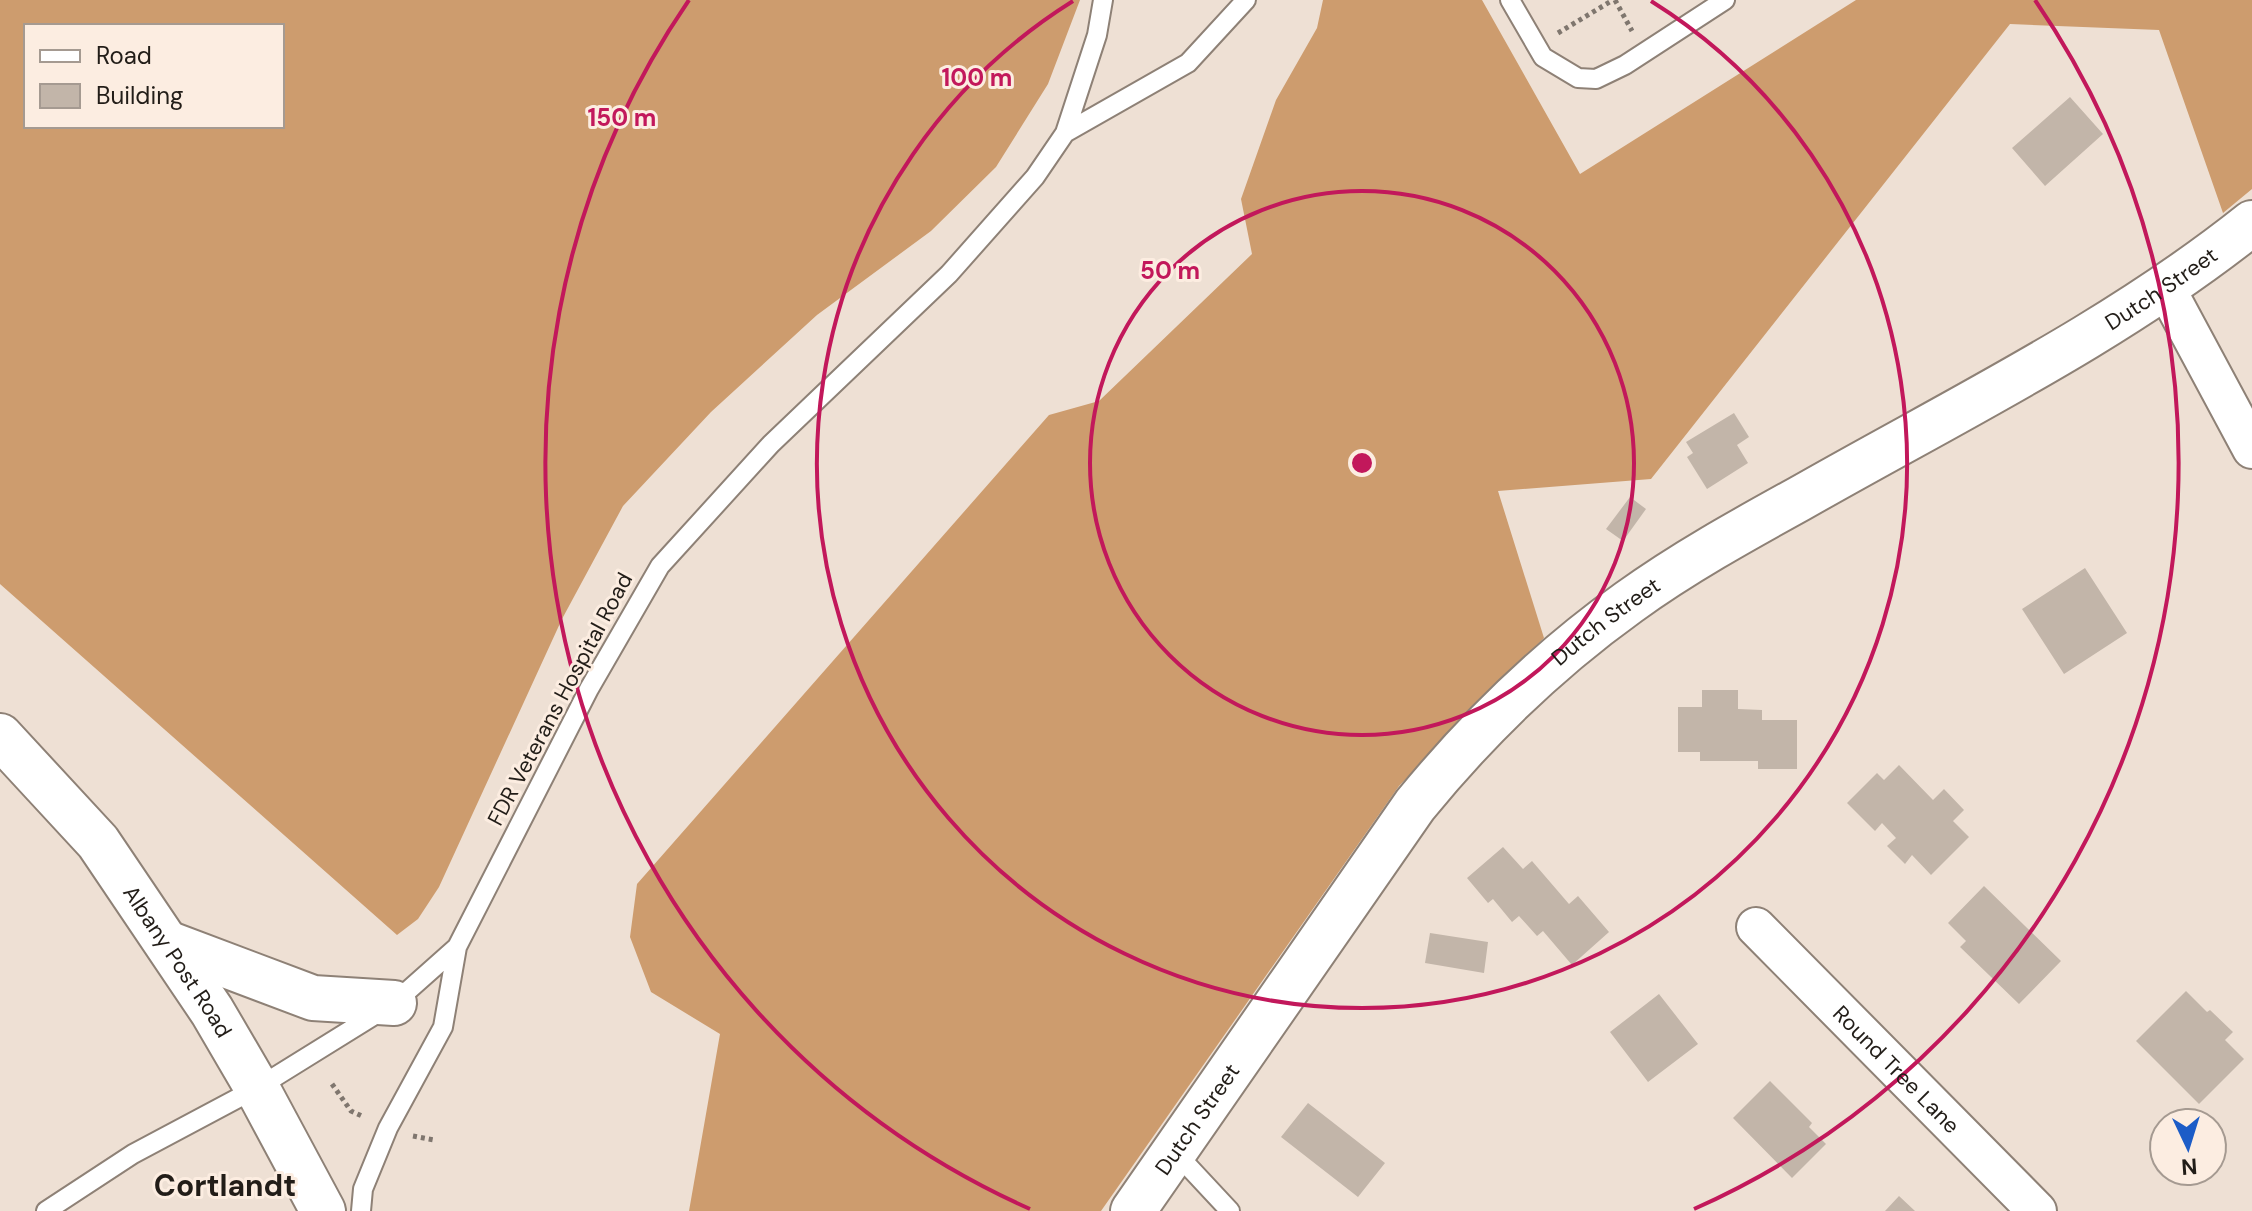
<svg xmlns="http://www.w3.org/2000/svg" width="2252" height="1211" font-family="'DM Sans',sans-serif">
<style>
.forest{fill:#cd9c6e;fill-rule:evenodd}
.building{fill:#c2b5a9}
.lines{fill:none;stroke-linecap:round;stroke-linejoin:round}
.service-casing{stroke:#8e8176;stroke-width:22}
.minor-casing{stroke:#8e8176;stroke-width:42}
.tertiary-casing{stroke:#8e8176;stroke-width:48}
.secondary-casing{stroke:#8e8176;stroke-width:48}
.path{stroke:#7f766e;stroke-width:5;stroke-dasharray:4 4;stroke-linecap:butt}
.service{stroke:#fff;stroke-width:18}
.minor{stroke:#fff;stroke-width:38}
.tertiary{stroke:#fff;stroke-width:44}
.secondary{stroke:#fff;stroke-width:44}
.ring{fill:none;stroke:#c2185b;stroke-width:4}
.labels{text-anchor:middle;dominant-baseline:central;stroke-width:6;stroke-linejoin:round;paint-order:stroke}
.street-label{font-size:22px;fill:#221d18;stroke:#fcede1}
.district-label{font-size:30px;font-weight:bold;fill:#221d18;stroke:#fcede1}
.centre{fill:#c2185b;stroke:#fcede1;stroke-width:4}
.ring-label{font-size:24px;text-anchor:middle;font-weight:bold;fill:#c2185b;stroke:#fcede1;stroke-width:6;stroke-linejoin:round;paint-order:stroke}
</style>
<rect width="100%" height="100%" fill="#eee0d4"/>
<!-- forest -->
<path class="forest" d="M0 0H1080L1048 84 996 167 931 231 817 315 711 412 623 506 562 619 439 887 418 919 397 935 0 584ZM26 26H282V126H26Z
M1323 0H1482L1580 174 1856 0H2252V189L2223 213 2159 30 2010 24 1651 479 1498 491 1544 638 1399 786 1101 1211H689L720 1034 651 992 630 937 637 884 1049 415 1099 401 1252 254 1241 199 1276 100 1317 28Z"/>
<!-- building -->
<path class="building" d="M2070 97 2103 134 2045 186 2012 148Z
M1734 413 1749 437 1737 445 1748 463 1707 489 1687 457 1693 453 1686 442Z
M1630 497 1646 509 1623 541 1606 529Z
M2085 568 2127 633 2064 674 2022 609Z
M1702 690H1738V709L1762 710V720H1797V769H1758V761H1700V752H1678V707H1702Z
M1899 765 1933 800 1944 789 1964 810 1953 821 1969 837 1931 875 1912 855 1905 864 1887 846 1896 838 1882 823 1875 831 1847 803 1877 773 1884 780Z
M1503 847 1523 869 1532 861 1569 904 1578 896 1609 932 1572 965 1543 931 1537 936 1519 916 1512 922 1493 899 1488 903 1467 878Z
M1984 886 2061 961 2019 1004 1960 947 1966 941 1948 923Z
M1430 933 1488 942 1484 973 1425 963Z
M2186 991 2207 1012 2210 1010 2233 1032 2225 1040 2244 1059 2199 1104 2136 1041Z
M1659 994 1698 1044 1648 1082 1610 1032Z
M1770 1081 1812 1123 1809 1127 1826 1144 1792 1178 1733 1118Z
M1308 1103 1385 1163 1358 1197 1281 1137Z
M1899 1196 1915 1211H1885Z"/>
<g class="lines">
<!-- service casing -->
<g class="service-casing">
<path id="service" d="M1510 0 1543 57 1578 78 1596 79 1625 65 1725 0
M1065 133 1188 63 1246 0
M1175 1152 1230 1211
M46 1211 133 1154 257 1088 394 1003 457 947 589 689 660 566 771 444 949 274 1035 177 1065 133 1097 35 1103 0
M361 1211 363 1189 388 1128 443 1027 457 947"/>
</g>
<!-- minor casing -->
<g class="minor-casing">
<g id="minor">
<path d="M2165 287 2252 449"/>
<path id="s1" d="M1756 927 2037 1211"/>
</g>
</g>
<!-- tertiary casing -->
<g class="tertiary-casing">
<g id="tertiary">
<path id="s2" d="M1133 1211 1415 805C1478 728 1548 660 1629 602 1683 563 1741 531 1799 499 1953 411 2113 334 2252 223"/>
</g>
</g>
<!-- secondary casing -->
<g class="secondary-casing">
<g id="secondary">
<path id="s3" d="M0 736 98 842 212 1011 257 1088 323 1211"/>
<path d="M167 943 313 998 394 1003"/>
</g>
</g>
<!-- path -->
<path class="path" d="M1615 0 1632 31
M1558 33 1613 0
M332 1084 351 1111 364 1117
M413 1136 434 1140"/>
<!-- service -->
<use href="#service" class="service"/>
<!-- minor -->
<use href="#minor" class="minor"/>
<!-- tertiary -->
<use href="#tertiary" class="tertiary"/>
<!-- secondary -->
<use href="#secondary" class="secondary"/>
</g>
<!-- distance rings -->
<g class="ring">
<circle cx="1362" cy="463" r="272"/>
<path d="M1651 1A545 545 0 1 1 1073 1"/>
<path d="M1030 1209A817 817 0 0 1 689 0M2035 0A817 817 0 0 1 1694 1209"/>
</g>
<g class="labels">
<!-- street labels -->
<g class="street-label">
<text stroke="none"><textPath href="#s2" startOffset="1408">Dutch Street</textPath></text>
<text stroke="none"><textPath href="#s2" startOffset="760">Dutch Street</textPath></text>
<text transform="translate(560 699) rotate(-62)">FDR Veterans Hospital Road</text>
<text stroke="none"><textPath href="#s3" startOffset="288">Albany Post Road</textPath></text>
<text stroke="none"><textPath href="#s1" startOffset="200">Round Tree Lane</textPath></text>
<text stroke="none"><textPath href="#s2" startOffset="112">Dutch Street</textPath></text>
</g>
<!-- district labels -->
<g class="district-label">
<text x="225" y="1185">Cortlandt</text>
</g>
</g>
<circle cx="1362" cy="463" r="12" class="centre"/>
<g class="ring-label">
<text x="977" y="86">100 m</text>
<text x="622" y="126">150 m</text>
<text x="1170" y="279">50 m</text>
</g>
<!-- legend -->
<rect x="24" y="24" width="260" height="104" fill="#fcede1" stroke="#a59a91" stroke-width="2"/>
<rect x="40" y="50" width="40" height="12" fill="#ffffff" stroke="#a59a91" stroke-width="2"/>
<text x="96" y="64" font-size="24" fill="#221d18">Road</text>
<rect x="40" y="84" width="40" height="24" fill="#c2b5a9" stroke="#a59a91" stroke-width="2"/>
<text x="96" y="104" font-size="24" fill="#221d18">Building</text>
<!-- north arrow -->
<g transform="translate(2188 1147) rotate(176)"><circle r="38" fill="#fcede1" stroke="#a59a91" stroke-width="2"/>
<path d="M0-6L14 30L0 20L-14 30Z" fill="#1c5cc7"/>
<text y="-12" font-size="22" font-weight="bold" text-anchor="middle" fill="#221d18">N</text>
</g>
</svg>
